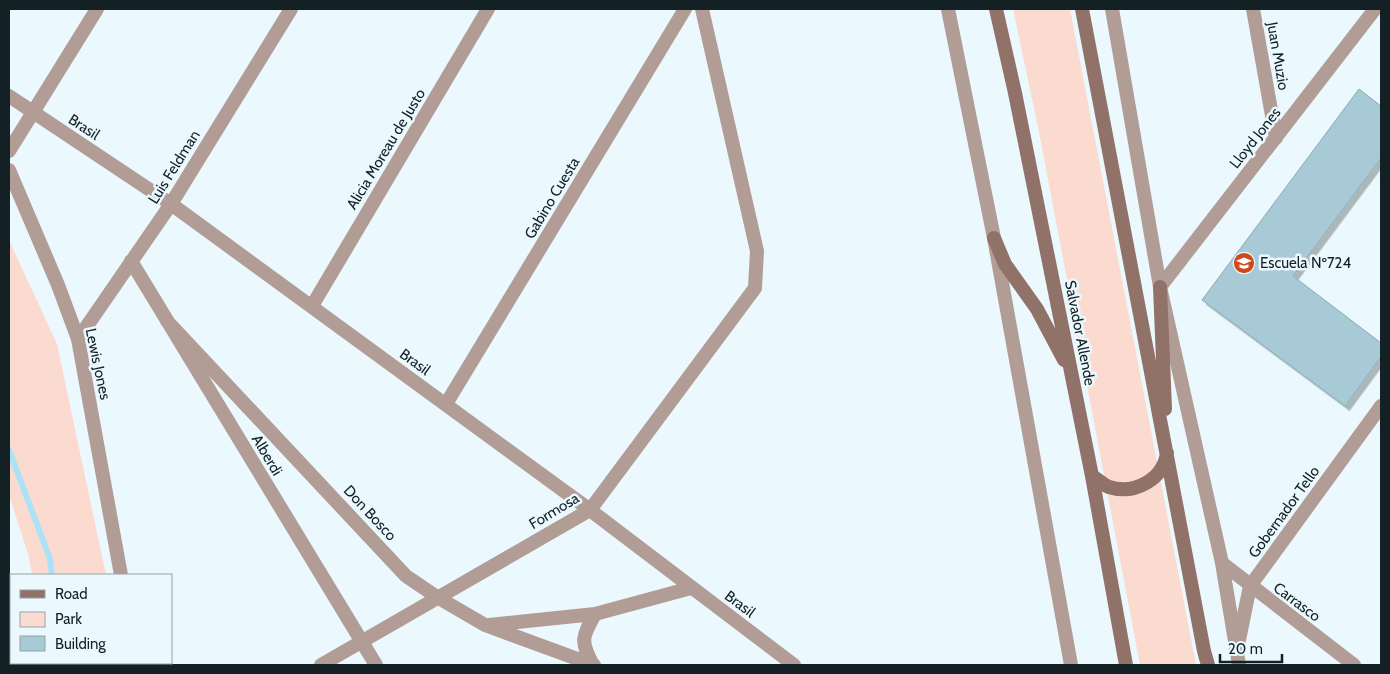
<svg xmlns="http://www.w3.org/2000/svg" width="1390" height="674" font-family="Cabin,sans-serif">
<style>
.green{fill:#fbdad0}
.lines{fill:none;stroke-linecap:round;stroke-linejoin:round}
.stream{stroke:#ace2f5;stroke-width:6}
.building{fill:#a8cad6;stroke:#89aab6;filter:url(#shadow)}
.minor{stroke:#b29d96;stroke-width:14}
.tertiary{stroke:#b29d96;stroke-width:14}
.secondary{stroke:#917269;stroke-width:14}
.labels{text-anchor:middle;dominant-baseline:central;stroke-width:5;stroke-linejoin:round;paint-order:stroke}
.street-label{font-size:15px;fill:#132024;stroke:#ebf9fe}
.poi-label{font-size:15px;fill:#132024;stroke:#ebf9fe;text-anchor:start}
</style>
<defs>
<filter id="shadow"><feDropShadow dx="4.5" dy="4.5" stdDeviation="0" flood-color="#0004"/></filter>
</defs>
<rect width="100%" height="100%" fill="#ebf9fe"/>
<!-- green -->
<path class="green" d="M1013 9H1070L1196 665H1140L1039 132Z
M9 240 57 344 106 575H32L29 557 9 495Z"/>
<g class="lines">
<!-- stream -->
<path class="stream" d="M9 450 50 559 52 575"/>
</g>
<!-- building -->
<path class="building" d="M1359 89 1381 106V158L1293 276 1381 343V357L1345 406 1202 300Z"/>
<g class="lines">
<!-- minor -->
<path class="minor" d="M948 9 994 238 1071 665
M1112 9 1160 287 1222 563 1239 665
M1253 9 1276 138
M9 96 171 204 590 510 794 665
M9 151 97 9
M131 261 376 665
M1160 287 1375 9
M312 306 488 9
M167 321 406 576 437 597 485 625 594 665
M78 339 171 204 291 9
M446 404 685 9
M1222 563 1354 665
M489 625 595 614 691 588
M1239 640 1250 586 1381 406
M321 665 590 510 755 288 757 251 702 9
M593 665C580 641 582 637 595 614"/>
<!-- tertiary -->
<path class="tertiary" d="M9 170 58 285 78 339 121 575
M138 663 139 665"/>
<!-- secondary -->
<path class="secondary" d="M996 9 1015 93 1092 476 1126 665
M1082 9 1204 651 1208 665
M994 238 1005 264 1037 309 1064 360
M1160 287 1165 409
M1092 476C1098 479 1103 485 1109 487 1134 495 1163 480 1167 453"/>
</g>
<!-- icons -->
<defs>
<g id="school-disc" transform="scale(1.125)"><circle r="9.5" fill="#d1491a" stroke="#ebf9fe"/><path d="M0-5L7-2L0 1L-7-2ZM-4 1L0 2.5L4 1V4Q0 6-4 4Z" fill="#fff"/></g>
</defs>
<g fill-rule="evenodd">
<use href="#school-disc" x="1244" y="263"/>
</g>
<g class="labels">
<!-- street labels -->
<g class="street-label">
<text transform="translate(1278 56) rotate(80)">Juan Muzio</text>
<text transform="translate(84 127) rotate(33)">Brasil</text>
<text transform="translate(1255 138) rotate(-52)">Lloyd Jones</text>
<text transform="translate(386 149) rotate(-59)">Alicia Moreau de Justo</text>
<text transform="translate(174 167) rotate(-58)">Luis Feldman</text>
<text transform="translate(552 198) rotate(-59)">Gabino Cuesta</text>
<text transform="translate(1080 333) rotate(79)">Salvador Allende</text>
<text transform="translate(415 362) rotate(36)">Brasil</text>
<text transform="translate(98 364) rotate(78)">Lewis Jones</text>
<text transform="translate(267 455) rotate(59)">Alberdi</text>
<text transform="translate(554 511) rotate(-31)">Formosa</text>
<text transform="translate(1284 512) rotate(-54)">Gobernador Tello</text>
<text transform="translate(370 513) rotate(47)">Don Bosco</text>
<text transform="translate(1297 602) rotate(37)">Carrasco</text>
<text transform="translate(740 604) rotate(37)">Brasil</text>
</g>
<!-- poi labels -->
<g class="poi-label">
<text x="1260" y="263">Escuela Nº724</text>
</g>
</g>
<!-- border -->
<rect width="1390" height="674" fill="none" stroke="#132024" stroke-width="20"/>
<!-- legend -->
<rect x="10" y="574" width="162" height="90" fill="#ebf9fe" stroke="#95a2a7"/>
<rect x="20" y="590" width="25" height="8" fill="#917269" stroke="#95a2a7"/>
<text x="55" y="599" font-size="15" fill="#132024">Road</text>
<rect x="20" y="612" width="25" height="15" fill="#fbdad0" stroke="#95a2a7"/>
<text x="55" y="624" font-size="15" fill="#132024">Park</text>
<rect x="20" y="636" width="25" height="15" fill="#a8cad6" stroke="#95a2a7"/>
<text x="55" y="649" font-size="15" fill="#132024">Building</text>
<!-- scale -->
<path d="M1220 654v8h62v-8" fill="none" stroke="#132024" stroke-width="2.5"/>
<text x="1228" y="654" font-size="15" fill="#132024" stroke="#ebf9fe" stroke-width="4" paint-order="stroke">20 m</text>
</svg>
